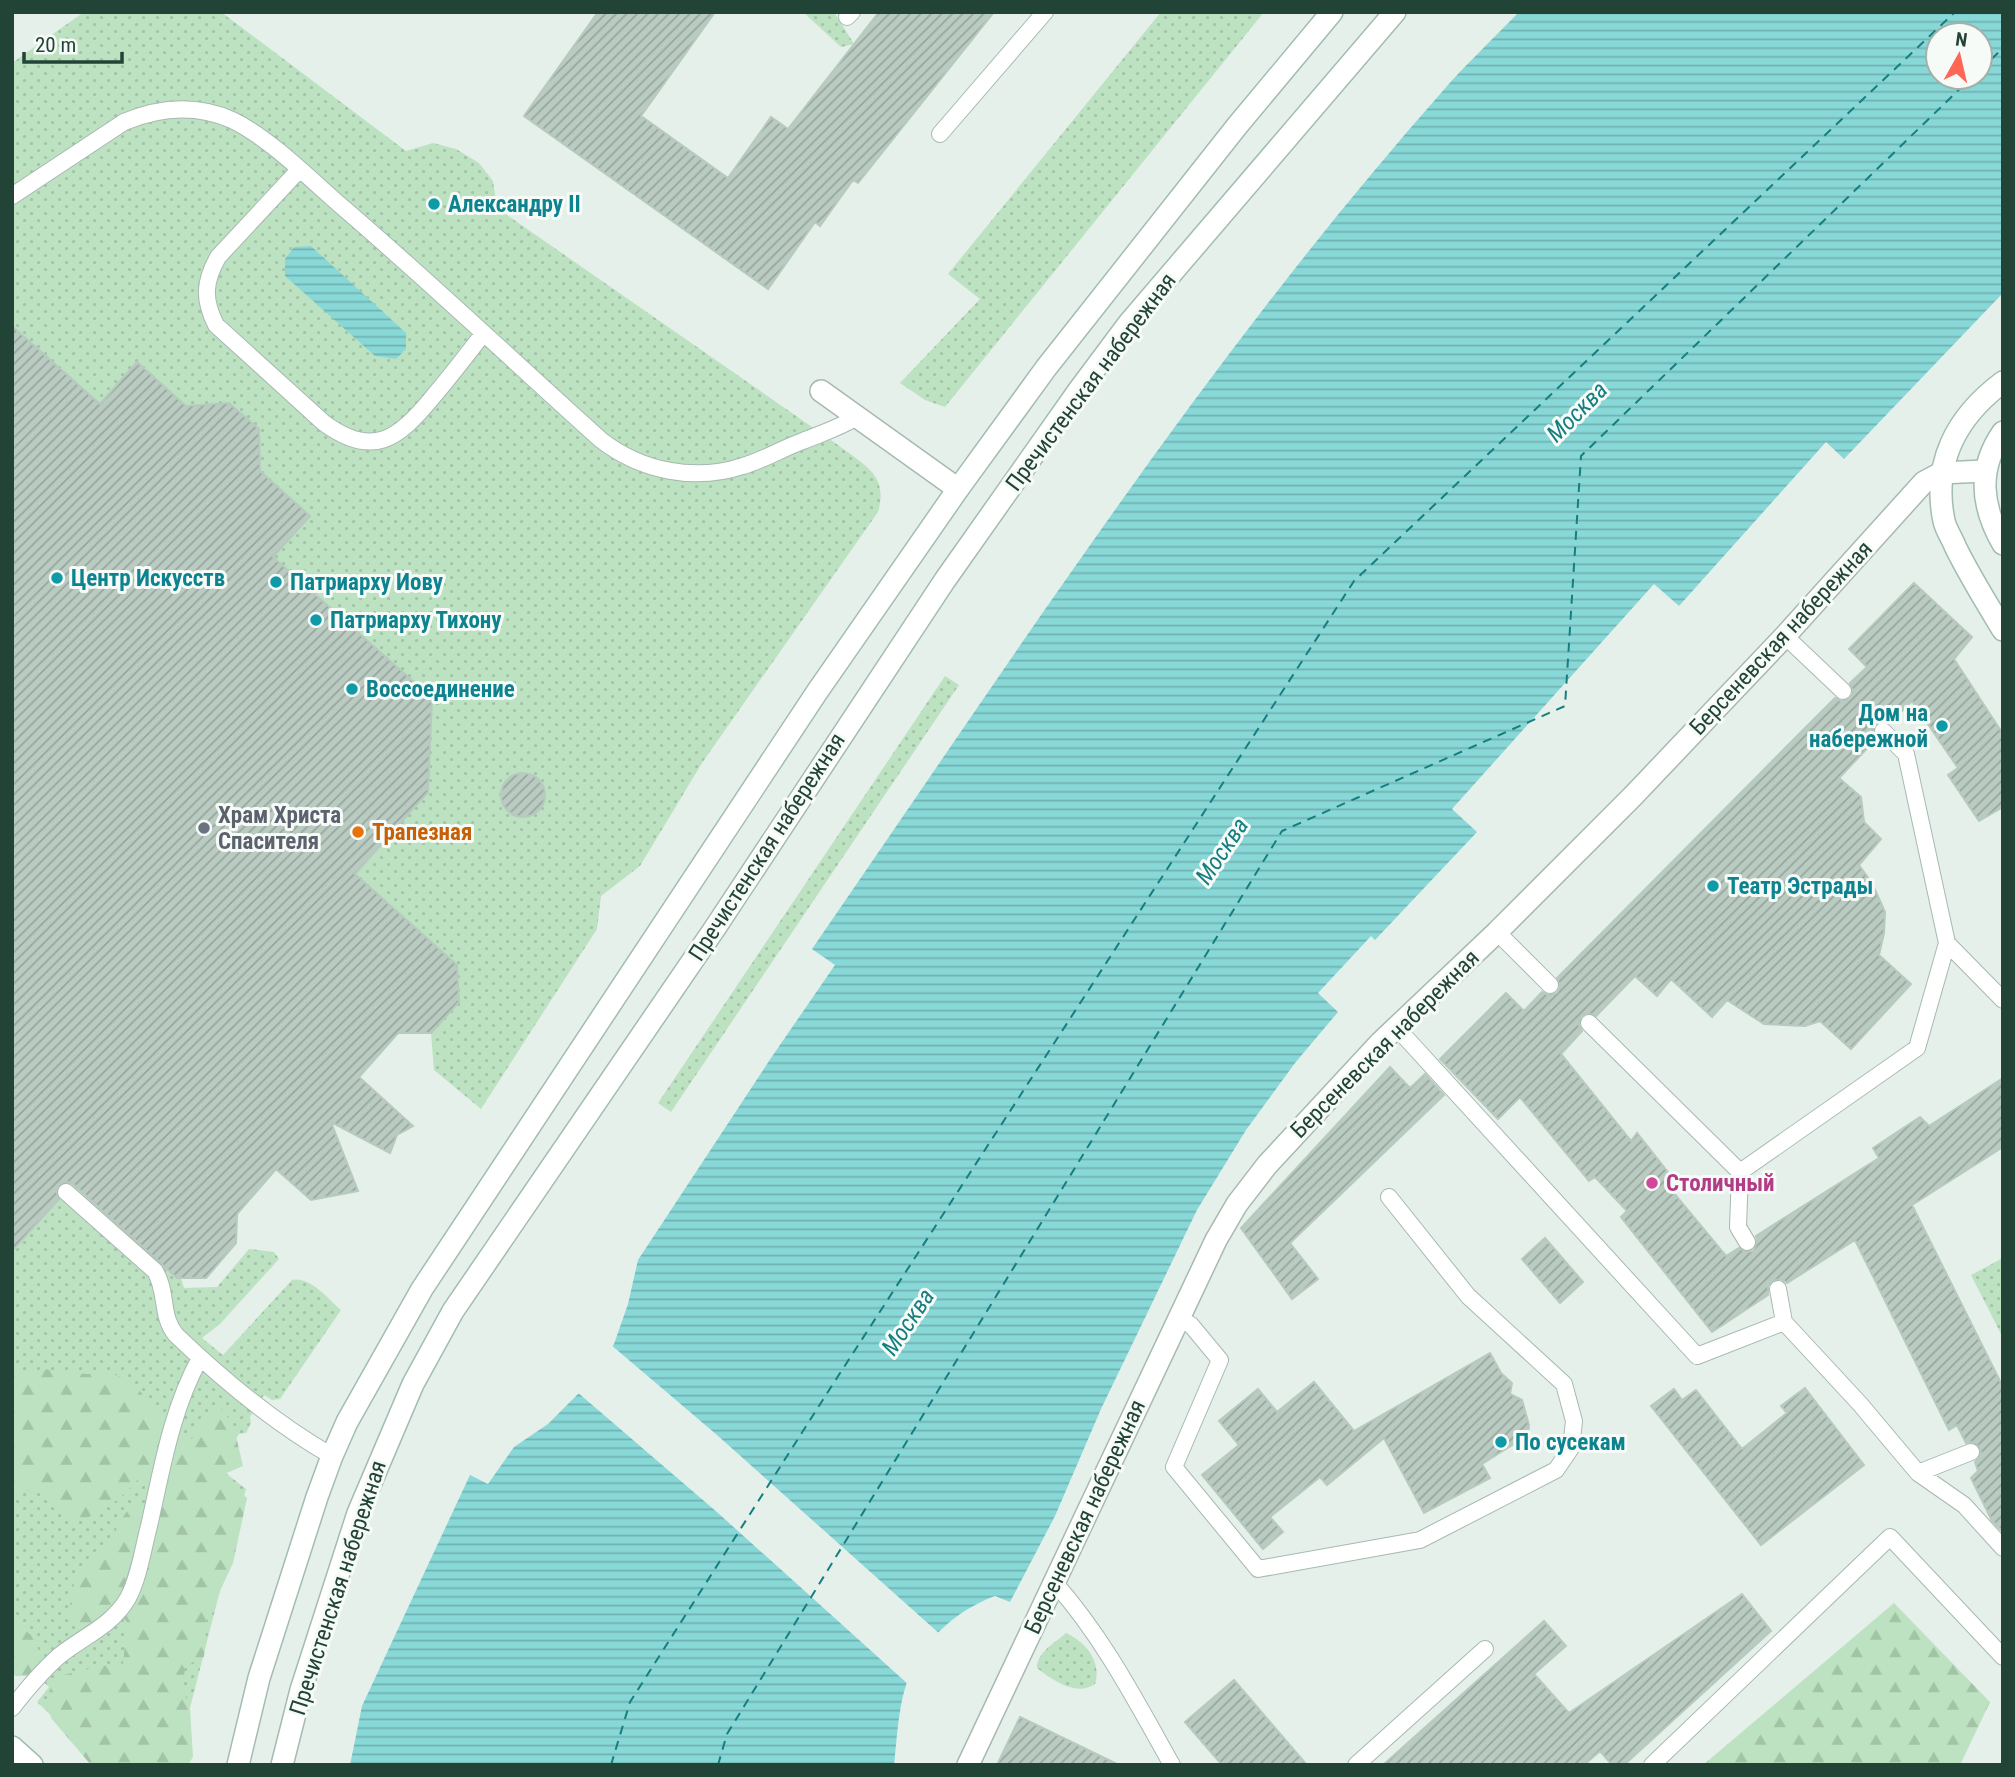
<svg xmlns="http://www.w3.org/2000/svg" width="2015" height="1777" font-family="'Roboto Condensed',sans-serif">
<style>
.grass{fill:url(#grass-dots)}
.forest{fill:url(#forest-firs)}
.water{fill:url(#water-rules);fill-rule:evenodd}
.pier{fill:#e5f0ea}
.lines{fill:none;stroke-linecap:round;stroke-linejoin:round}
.ferry{stroke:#167e80;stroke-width:2;stroke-dasharray:9 7;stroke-linecap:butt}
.building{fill:url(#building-hatch);stroke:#b7cabf;stroke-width:2}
.service-casing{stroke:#a7b9b0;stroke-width:18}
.minor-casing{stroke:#a7b9b0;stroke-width:24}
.secondary-casing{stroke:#a3bcb0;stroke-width:24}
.service{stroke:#fff;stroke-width:16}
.minor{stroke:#fff;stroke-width:21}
.secondary{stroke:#fff;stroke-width:21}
.culture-dot{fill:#0f9aa8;stroke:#f7fbf8;stroke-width:2.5}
.worship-dot{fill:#6b7280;stroke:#f7fbf8;stroke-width:2.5}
.food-dot{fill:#e8710a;stroke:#f7fbf8;stroke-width:2.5}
.hotel-dot{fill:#d1479c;stroke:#f7fbf8;stroke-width:2.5}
.labels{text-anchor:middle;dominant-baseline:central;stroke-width:6;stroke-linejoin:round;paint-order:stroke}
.culture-label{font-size:23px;font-weight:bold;fill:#0d838f;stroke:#f7fbf8;text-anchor:start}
.street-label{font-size:23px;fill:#224436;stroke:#f7fbf8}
.worship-label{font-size:23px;font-weight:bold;fill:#5b616d;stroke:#f7fbf8;text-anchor:start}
.food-label{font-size:23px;font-weight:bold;fill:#c56008;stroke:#f7fbf8;text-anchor:start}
.hotel-label{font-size:23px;font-weight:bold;fill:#b23c85;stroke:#f7fbf8;text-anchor:start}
.water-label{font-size:24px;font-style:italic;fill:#167e80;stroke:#f7fbf8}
</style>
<defs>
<pattern id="grass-dots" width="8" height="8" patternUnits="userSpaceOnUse" patternTransform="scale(1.75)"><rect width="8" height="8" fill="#bde2c1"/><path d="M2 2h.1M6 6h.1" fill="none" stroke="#a2c3a6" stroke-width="1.8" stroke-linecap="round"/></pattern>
<pattern id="forest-firs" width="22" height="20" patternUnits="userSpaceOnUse" patternTransform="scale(1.75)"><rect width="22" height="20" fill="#bde2c1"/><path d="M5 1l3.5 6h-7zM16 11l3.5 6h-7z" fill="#a2c3a6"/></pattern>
<pattern id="water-rules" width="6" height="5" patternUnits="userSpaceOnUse" patternTransform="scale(1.75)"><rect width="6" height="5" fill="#89d8d8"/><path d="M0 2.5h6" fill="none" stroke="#70b1b0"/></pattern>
<pattern id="building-hatch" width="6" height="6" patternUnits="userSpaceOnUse" patternTransform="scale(1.75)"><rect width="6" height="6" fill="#bacbc2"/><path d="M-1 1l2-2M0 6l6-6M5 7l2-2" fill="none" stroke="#97a69e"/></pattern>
</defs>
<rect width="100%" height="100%" fill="#e5f0ea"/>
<!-- grass -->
<path class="grass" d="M84 12H221L406 151 433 143 456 149 479 163 493 181 497 208 838 445C864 465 889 475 878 512L702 763 640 866 601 896 597 929 481 1109 434 1070 431 1033 459 1002 457 965 355 874 428 792 431 698 273 557 310 516 260 471 259 429 230 403 186 406 138 362 100 404 12 326V63Z
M803 12H834L854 44 841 47Z
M1161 12H1264L945 407 925 400 900 383 980 299 948 274Z
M945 676 959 685 671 1112 658 1103Z
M73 1184 176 1277 181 1278 184 1288 217 1287 249 1249 274 1252 279 1259 220 1324 202 1338 223 1355 292 1280C310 1276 328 1299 341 1310L280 1399 272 1400 264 1395 250 1417 251 1423 246 1433 239 1434 218 1467 246 1489 181 1743 103 1765 37 1702 49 1687 12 1654V1251Z
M2003 1258V1338L1971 1275Z
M1066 1633C1086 1642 1102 1662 1095 1684 1077 1697 1052 1680 1037 1668 1036 1653 1056 1642 1066 1633Z"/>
<!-- forest -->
<path class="forest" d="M43 1369 87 1374 110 1373 131 1381 173 1430 192 1439 200 1419 218 1406 233 1423 243 1466 222 1475 247 1498 233 1563 207 1619 204 1657 185 1666 183 1688 190 1709 193 1757 188 1765H91L51 1718 47 1697 55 1677 101 1666 123 1665 127 1622 115 1607 99 1622 79 1630 69 1611 76 1573 93 1553 112 1543 118 1524 130 1507H150L157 1488 139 1478C121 1501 97 1516 69 1524 58 1496 43 1481 12 1496V1375Z
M1894 1603 1990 1702 1960 1765H1703Z
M12 1620 31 1635 41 1655 36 1676H16L12 1674Z"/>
<!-- water -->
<path class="water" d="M1519 12H2003V293L1844 459 1826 442 1679 606 1654 584 1452 809 1477 832 1375 940 1371 936 1318 993 1338 1012 1295 1063 1246 1130 1197 1210 1101 1409 1055 1516 1010 1602 995 1596C956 1610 918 1644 906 1685 898 1710 897 1739 894 1765H350L362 1706 470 1475 488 1484 514 1447 548 1424 578 1394 614 1344 628 1304 638 1260 771 1058 835 965 812 949C1013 658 1206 359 1441 93 1465 65 1493 39 1519 12ZM1938 35H1980V77H1938Z
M311 246 406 333V349L396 359 375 356 285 276V259L294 247Z"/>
<!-- pier -->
<path class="pier" d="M610 1344 717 1435 941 1635 925 1655 909 1685 718 1513 576 1391Z"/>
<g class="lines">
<!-- ferry -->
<path class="ferry" d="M1980 70 2003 48
M611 1765 630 1702 833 1384 1354 581 1955 12
M718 1765 727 1734 1282 831 1565 706 1581 456 1972 77"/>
</g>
<!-- building -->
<path class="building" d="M598 12H715L641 116 728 178 771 117 788 129 879 12H994L858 183 853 180 820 226 815 222 768 289 524 116Z
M12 326 100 404 137 362 186 406 229 403 259 429 260 471 310 516 273 557 432 698 428 792 355 874 457 965 459 1002 431 1033H398L359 1077 413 1126 397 1135 390 1153 331 1122 358 1191 311 1200 276 1169 237 1214 236 1243 206 1278H177L73 1184 67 1182 58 1186 56 1191 59 1199 12 1251Z
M1914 583 1972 637 1954 659 2003 734V807L1979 821 1948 775 1958 768 1912 701 1890 723 1881 721 1875 724 1873 733 1876 739 1839 778 1861 797 1864 822 1881 839 1859 865 1872 883 1885 912 1884 933 1879 955 1911 984 1851 1049 1820 1021 1805 1026 1764 1024 1727 1000 1712 1017 1671 979 1657 996 1635 976 1596 1016 1587 1013 1581 1016 1579 1025 1582 1031 1561 1054 1631 1141 1637 1133 1675 1181 1668 1186 1726 1256 1739 1248 1746 1252 1753 1251 1757 1242 1756 1236 1879 1158 1873 1148 1920 1117 1929 1126 2003 1078V1147L1912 1205 2003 1387V1532L1992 1521 1971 1478 1978 1471 1975 1462 1981 1454 1980 1448 1973 1442 1966 1443 1957 1425 1949 1430 1855 1240 1787 1283 1781 1279 1772 1281 1768 1286V1295L1712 1332 1621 1217 1627 1211 1595 1177 1589 1181 1520 1097 1498 1119 1440 1059 1506 993 1524 1011 1542 992 1548 995 1557 993 1560 987 1557 978 1814 719 1835 698 1841 701 1850 699 1853 693 1850 683 1867 667 1849 649Z
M501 795a22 22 0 1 1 44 0a22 22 0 1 1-44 0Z
M1390 1067 1410 1088 1425 1074 1444 1095 1290 1243 1318 1279 1292 1299 1241 1228Z
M1545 1238 1583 1282 1560 1303 1522 1259Z
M1490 1353 1501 1373 1512 1383 1510 1394 1522 1400 1529 1425 1528 1435 1482 1464 1490 1478 1424 1513 1384 1438 1327 1485 1320 1477 1270 1517 1283 1532 1263 1549 1202 1475 1239 1445 1219 1421 1258 1389 1277 1412 1314 1382 1354 1431Z
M1805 1388 1864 1465 1761 1545 1651 1406 1674 1389 1682 1400 1696 1390 1742 1449 1787 1413 1781 1406Z
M1742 1594 1771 1631 1624 1765H1612L1600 1751 1584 1765H1383L1544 1621 1566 1646 1534 1674 1569 1713Z
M1234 1680 1307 1765H1222L1185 1722Z
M1020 1717 1119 1765H997Z"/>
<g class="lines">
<!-- service casing -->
<g class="service-casing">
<path id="service" d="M847 17 852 12
M940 134 1045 12
M299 170 218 257C204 282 203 299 216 325L324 423C373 459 398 439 432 398 450 377 466 356 483 334
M12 196 124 122C160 107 196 104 232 120 268 137 309 178 340 205 429 281 514 362 601 440 641 471 694 482 743 466 764 460 783 448 803 441 822 433 839 428 857 417
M1785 636 1843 691
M1883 731 1906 754 1947 943 2003 1000
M1497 932 1550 985
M1589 1023 1740 1172
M1396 1027 1697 1356 1784 1322
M66 1192 155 1271C168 1293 160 1316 176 1335 224 1381 274 1423 332 1456
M1747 1242 1738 1227 1740 1172 1917 1048 1947 943
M1778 1289 1784 1322 1860 1404 1918 1473 1964 1505 2003 1548
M1179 1319 1191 1325 1220 1360 1174 1467 1258 1569 1420 1540 1556 1470 1571 1448 1574 1421 1564 1384 1468 1296 1389 1197
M1918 1473 1971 1452
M1054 1582C1103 1637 1136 1701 1172 1765
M12 1708C26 1690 42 1671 59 1656 82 1637 112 1626 128 1598 139 1577 143 1549 149 1526 162 1469 171 1411 200 1358
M1356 1765 1485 1649
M1652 1765 1890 1537 2003 1657"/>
</g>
<!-- minor casing -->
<g class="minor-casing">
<path id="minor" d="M821 391 958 489
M968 1765 1216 1240 1237 1204 1267 1165 1381 1042 1497 932 1633 796 1785 636 1924 482 1941 473 1984 471"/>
</g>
<!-- secondary casing -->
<g class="secondary-casing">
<path id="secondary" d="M2003 382C1956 417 1932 463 1944 521 1946 530 1952 538 1955 546 1969 575 1986 602 2003 630
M2003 432C1977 469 1981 506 2003 544
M12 1747 32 1765
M238 1765 259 1678 317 1497 332 1456 347 1422 422 1289 817 692 958 489 1046 368 1237 126 1332 12
M282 1765 301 1690 358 1513 413 1384 453 1311 715 928 945 580 1079 390 1129 323 1395 12"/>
</g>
<!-- service -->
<use href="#service" class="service"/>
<!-- minor -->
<use href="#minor" class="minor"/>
<!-- secondary -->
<use href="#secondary" class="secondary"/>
</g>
<!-- markers -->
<g class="culture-dot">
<circle cx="434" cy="204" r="7"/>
<circle cx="57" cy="578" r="7"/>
<circle cx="276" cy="582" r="7"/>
<circle cx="316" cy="620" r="7"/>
<circle cx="352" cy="689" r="7"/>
<circle cx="1942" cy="726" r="7"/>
<circle cx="1713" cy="886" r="7"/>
<circle cx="1501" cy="1442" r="7"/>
</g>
<circle class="worship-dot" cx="204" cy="828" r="7"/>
<circle class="food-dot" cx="358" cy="832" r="7"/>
<circle class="hotel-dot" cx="1652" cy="1183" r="7"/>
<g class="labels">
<!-- culture labels -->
<g class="culture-label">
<text x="448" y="204">Александру II</text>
<text x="71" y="578">Центр Искусств</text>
<text x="290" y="582">Патриарху Иову</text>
<text x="330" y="620">Патриарху Тихону</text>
<text x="366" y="689">Воссоединение</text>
<text x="1928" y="713" text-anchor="end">Дом на<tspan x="1928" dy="26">набережной</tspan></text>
<text x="1727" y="886">Театр Эстрады</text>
<text x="1515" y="1442">По сусекам</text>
</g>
<!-- street labels -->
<g class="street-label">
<text transform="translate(1091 382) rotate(-53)">Пречистенская набережная</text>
<text transform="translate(1781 638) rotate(-47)">Берсеневская набережная</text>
<text transform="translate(767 847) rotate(-57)">Пречистенская набережная</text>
<text transform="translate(1385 1044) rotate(-45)">Берсеневская набережная</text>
<text transform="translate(1085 1517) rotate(-65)">Берсеневская набережная</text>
<text transform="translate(338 1588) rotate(-72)">Пречистенская набережная</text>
</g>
<!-- worship labels -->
<g class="worship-label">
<text x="218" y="815">Храм Христа<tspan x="218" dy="26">Спасителя</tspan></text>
</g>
<!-- food labels -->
<g class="food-label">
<text x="372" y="832">Трапезная</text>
</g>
<!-- hotel labels -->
<g class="hotel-label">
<text x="1666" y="1183">Столичный</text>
</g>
<!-- water labels -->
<g class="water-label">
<text transform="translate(1577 412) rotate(-45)">Москва</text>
<text transform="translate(1222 851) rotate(-56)">Москва</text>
<text transform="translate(908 1322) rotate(-56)">Москва</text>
</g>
</g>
<!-- border -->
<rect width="2015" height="1777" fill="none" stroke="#224436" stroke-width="28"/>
<!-- north arrow -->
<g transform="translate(1959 56) rotate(8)"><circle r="33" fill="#f7fbf8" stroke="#a2b2aa" stroke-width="2"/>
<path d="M0-5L12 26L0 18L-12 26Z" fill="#fe6655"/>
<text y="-10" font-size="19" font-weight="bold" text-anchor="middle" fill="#224436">N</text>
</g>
<!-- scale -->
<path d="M24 52v10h98v-10" fill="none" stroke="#224436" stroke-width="3.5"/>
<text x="35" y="52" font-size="21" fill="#224436" stroke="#f7fbf8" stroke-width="5" paint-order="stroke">20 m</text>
</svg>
